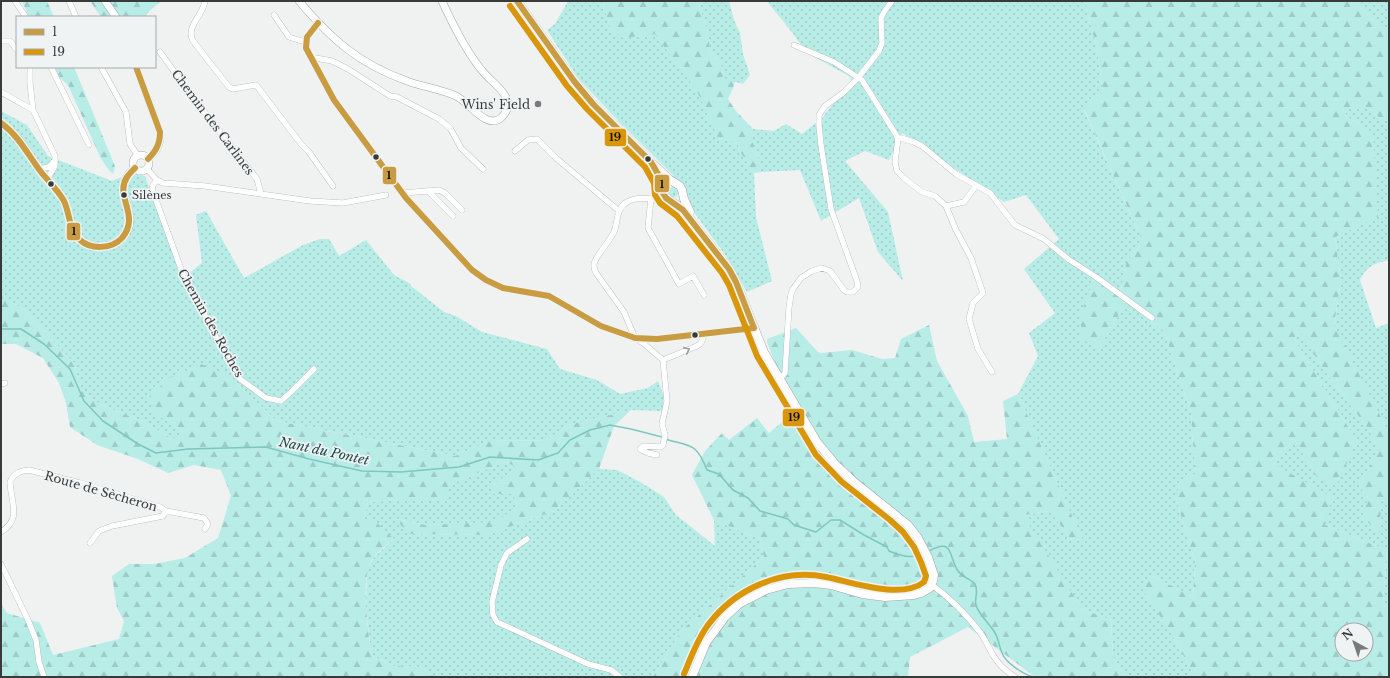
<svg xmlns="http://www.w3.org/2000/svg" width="1390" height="678" font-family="'Libre Baskerville',serif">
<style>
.grass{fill:url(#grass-dots)}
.forest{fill:url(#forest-firs);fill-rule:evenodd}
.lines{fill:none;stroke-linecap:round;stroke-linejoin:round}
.stream{stroke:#7ec7c0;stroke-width:1.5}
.minor-casing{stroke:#a4a6a5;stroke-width:6}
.tertiary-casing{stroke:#a4a6a5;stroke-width:8}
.secondary-casing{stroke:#a4a6a5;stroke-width:9}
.minor{stroke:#fdfdfd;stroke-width:5.5}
.tertiary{stroke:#fdfdfd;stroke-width:7}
.secondary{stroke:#fdfdfd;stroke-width:8}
.bus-1-casing{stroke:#eff3f3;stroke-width:9}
.bus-2-casing{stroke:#eff3f3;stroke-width:9}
.bus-1{stroke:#ca9c41;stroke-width:6}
.bus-2{stroke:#da9609;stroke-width:6}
.oneway{stroke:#9b9c9c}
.poi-dot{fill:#797b7b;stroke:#eff3f3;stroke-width:1.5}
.bus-dot{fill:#393b3b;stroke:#eff3f3;stroke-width:1.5}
.labels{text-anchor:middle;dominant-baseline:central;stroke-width:3.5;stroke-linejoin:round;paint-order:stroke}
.bus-label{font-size:11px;fill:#393b3b;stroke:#eff3f3;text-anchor:start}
.poi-label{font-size:12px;fill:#393b3b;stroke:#eff3f3;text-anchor:end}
.street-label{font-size:12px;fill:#393b3b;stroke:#eff3f3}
.water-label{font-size:13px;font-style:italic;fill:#1c4a46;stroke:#eff3f3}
.line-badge{stroke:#eff3f3;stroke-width:1.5}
.pale-badge-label{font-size:11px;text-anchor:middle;font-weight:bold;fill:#111}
</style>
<defs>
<pattern id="grass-dots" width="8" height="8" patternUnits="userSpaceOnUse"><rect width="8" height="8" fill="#b7ece7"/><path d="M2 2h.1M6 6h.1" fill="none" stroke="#9ecbc7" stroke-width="1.8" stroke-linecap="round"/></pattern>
<pattern id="forest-firs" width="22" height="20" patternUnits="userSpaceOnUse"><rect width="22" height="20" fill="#b7ece7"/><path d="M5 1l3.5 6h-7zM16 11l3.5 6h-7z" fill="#9ecbc7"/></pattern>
</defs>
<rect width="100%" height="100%" fill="#f0f2f2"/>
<!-- grass -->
<path class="grass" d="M567 1H602L611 29 655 34 699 93 718 137 738 144 739 150 754 173 756 217 772 281 747 292 726 256 696 215 672 174 622 125 578 78 547 30 555 24 567 3Z
M700 1H729L734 20 740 33 743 54 750 75 743 84 723 78 722 67 710 49 707 28 698 4Z
M767 1H1084L1097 48 1103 93 1084 110 1143 242 1126 263 1122 286 1117 296 1093 279 1099 348 1126 303 1164 331 1191 413 1192 433 1196 473 1176 499 1195 561 1193 597 1153 576 1173 636 1195 677H1125L1113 656 1111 620 1082 609 1022 515 1050 511 1073 542 1082 538 1018 394 1038 356 1029 333 1055 313 1024 269 1059 239 1026 195 1004 202 902 133 889 160 865 151 845 161 888 212 903 281 878 252 859 198 821 221 800 170 761 172C759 160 757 148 749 137L753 129 774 131 786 124 802 134 822 118 840 95 852 83 850 77 847 75 807 53 794 35Z
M1354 1H1389V36Z
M1343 109H1369L1380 118 1389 121V260C1373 264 1368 265 1360 280L1376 328 1389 323V433L1334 326 1341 280 1335 237 1362 125 1347 117Z
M1 111 27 125 48 156 112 181 132 173 145 176 183 278 202 263 196 215 206 211 244 278 303 245 320 239H329L339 256 366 240 394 275 411 284V286L444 312 456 316 482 332 547 349 560 369 597 380 620 394 648 388 658 381 664 396 662 411 631 410 568 425 547 440 490 441 455 456 277 421 227 375 154 414 173 423 184 434 172 439 144 422 104 406 89 397 79 385 75 364 23 309 10 301H1Z
M667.5 192a5.5 5.5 0 1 1 11 0a5.5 5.5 0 1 1-11 0Z
M1299 329 1322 367 1369 430 1378 450 1359 486 1368 497 1380 532 1381 502 1389 496V612L1383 603 1387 550 1325 525 1274 464 1279 453 1295 440 1318 479 1357 441 1296 343 1295 336Z
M504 462 515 466 511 472 491 487 494 494H513L518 508 491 523 426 525 397 519 408 534 487 535 554 511 599 469 617 470 642 483 664 497 676 515 715 546 714 520 760 539 764 557 681 631 653 677H435L420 667 394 666 371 655 366 607 367 570 374 557 394 539 364 519 368 502 404 500 449 485Z"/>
<!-- forest -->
<path class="forest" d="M22 1H47L54 17H29Z
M90 1H161L147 13 145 17H101Z
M602 1H700L698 4 707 28 710 49 722 67 723 78 735 81 733 88 728 99 736 111 753 129 749 137C757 148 759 160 761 172L754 173 739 150 738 144 718 138 698 93 655 34 623 38 611 29Z
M1084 1H1354L1389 36V121L1380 118 1369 109H1343L1347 117 1362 125 1373 133 1378 217 1335 237 1341 280 1334 325 1389 433V496L1381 502 1380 533 1363 518 1368 497 1359 486 1378 450 1369 430 1322 367 1299 330 1295 336 1296 343 1357 441 1336 486 1318 479 1295 440 1279 453 1274 464 1332 497 1325 525 1387 550 1383 603 1389 612V677H1195L1173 636 1141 587 1153 576 1193 597 1195 561 1176 499 1180 480 1196 473 1192 433 1191 413 1164 331 1126 303 1099 348 1081 339V314L1094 279 1118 295 1122 286 1126 263 1143 242 1084 109 1103 93 1097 48ZM1342 630H1366V654H1342Z
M54 67H74L115 166 113 174 108 169 101 159 68 85 60 78Z
M1 301H10L23 309 75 364 79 385 89 397 104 406 144 422 172 439 183 433 173 423 153 414 149 397 169 378 201 364 227 375 277 421 455 456 490 441 547 440 568 425 631 410 614 426 599 469 554 511 487 535 408 534 396 519 426 525 491 522 518 508 513 494H494L491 487 511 472 515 466 504 462 449 485 447 499 404 500 368 502 364 519 377 523 394 539C387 545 378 551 373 558 359 578 369 631 371 655L394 666 420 667 435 677H1V604L7 613 40 623 53 655 119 639 124 621 117 608 112 576 129 564H154L185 558 218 538 231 496 221 470 194 465 168 473 138 459 97 445 70 427 66 403 59 383 43 358 16 344H1Z
M929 325 937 361 968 416 974 442 1007 439 1003 401 1018 394 1082 538 1073 542 1050 511 1023 515 1082 609 1111 620 1113 656 1125 677H1035L968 627 910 657 908 677H653L681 631 764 557 760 539 714 520 692 475 705 451 722 433 729 440 757 418 769 433 794 412 767 342V339L796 328 818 352 821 353 852 350 882 359 895 358 901 339Z"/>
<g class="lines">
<!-- stream -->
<path class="stream" d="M1 329H21L44 344 70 369 84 401 103 421 138 444 156 453 188 449 266 447 309 459 362 471 401 472 459 467 490 457 538 460 558 453 570 440 590 430 610 425 631 429 662 437
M665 439C691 447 696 442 707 470L719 474 733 490 748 498 760 511 788 519 794 525 816 532 831 520H840L864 535 887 547 889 551C901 556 912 559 924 554
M929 551C955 537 948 557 958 571 962 577 971 579 975 584 979 591 974 599 976 605 978 614 991 625 995 633 999 639 999 647 1002 653 1006 663 1023 674 1033 677"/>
<!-- minor casing -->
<g class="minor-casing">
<path id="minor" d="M15 1 26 17
M69 1 76 17
M205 1C204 14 185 27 193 41L229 87 233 89 256 85 301 144 309 152 333 186
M274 15 289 37 305 42
M318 23C311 31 304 37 306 48L334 100 373 152 406 198 472 270 486 280 503 288 549 296 601 326 635 338 657 339 754 328
M1 41H10L17 50
M794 45 834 62 862 80 898 138 895 162 897 171 904 178 922 192 935 196 946 206 956 230 971 258 983 293 973 303 969 319 978 349 992 372
M160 52 192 96 257 179 261 194
M310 57 332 61 348 69 390 96 397 97 439 119 450 128 461 148 483 169
M30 67V83L33 110 55 156V166L47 179
M51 67 89 145
M101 67 126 112 130 144 138 156
M1 92 33 110
M898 138H901L914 142 922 146 956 174 990 193 1015 225 1044 239 1068 259 1096 277 1152 318
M515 151 528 140 537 139 556 158 619 211
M39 169 49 167 55 160
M147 169 157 180 163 183 205 186 310 201 343 203 386 195
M157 180 153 185 152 189 181 269 221 347 240 379 266 398 281 401 292 391 314 369
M428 191 453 216
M403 193 439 190 445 193 462 210
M651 198 648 228 679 284 693 276 704 295
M946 206 964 202 976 186
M663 360 643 343 635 338 624 312 596 273C594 269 593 265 595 261 600 251 609 242 614 232 618 222 616 208 627 202 641 194 656 201 670 201
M663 360 697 346 701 343 705 333
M780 379 785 373 789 307 791 294 793 289 801 278 812 271 822 268 830 271 844 290 847 292H853L858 287 857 281 831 209 821 145 819 126V115L825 106 843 93 858 78 879 51 882 43 881 18 884 12 892 1
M1 384 5 383
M657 455 648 453 640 449 643 446 661 447 663 445 665 435 662 424 667 401 663 360
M166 511 204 518 208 524 205 529
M1 532C22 519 11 503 10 482 14 473 20 471 29 470L80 483 160 507 166 511 163 516 112 526 99 531 90 543
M527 539 507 553 501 565 492 602 493 615 497 622 588 664 611 670 620 677
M1 564 28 620 36 640 39 662 44 677
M932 585C950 598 966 614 979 631 985 638 988 647 993 655 998 664 1007 672 1015 677"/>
</g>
<!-- tertiary casing -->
<g class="tertiary-casing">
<path id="tertiary" d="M105 1 116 17
M299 1C331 39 359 64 407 81 423 87 440 89 456 96 469 102 486 130 501 118 504 115 508 110 508 105 508 93 492 82 485 74 467 54 453 25 442 1
M136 67 160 132C161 144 157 151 148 159
M1 123C20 135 28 155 41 172 48 181 56 188 62 198 74 216 65 245 99 247 107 247 115 244 121 239 147 215 104 192 135 168
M133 163a8 8 0 1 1 16 0a8 8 0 1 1-16 0Z"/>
</g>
<!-- secondary casing -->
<g class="secondary-casing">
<path id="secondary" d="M517 1 574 81 593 104 651 162 669 179 680 186 682 190 684 199 690 212
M651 162 662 181 663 193 666 198 677 205 683 210 729 269 736 282 764 352 817 442 836 465 853 481 908 525 918 538 928 557 934 575 933 581 930 588 921 593 914 595 885 597 862 594 831 585 814 583 788 584 766 590 739 604 725 617 706 643 692 677"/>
</g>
<!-- minor -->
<use href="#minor" class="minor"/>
<!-- tertiary -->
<use href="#tertiary" class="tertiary"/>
<!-- secondary -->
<use href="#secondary" class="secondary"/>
<!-- bus-1 casing -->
<g class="bus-1-casing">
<path id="bus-1" d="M517 1 574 81 593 104 651 162 662 181 663 193 666 198 683 210 729 269 736 282 754 328
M318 23 307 37 306 48 334 100 406 198 472 270 486 280 503 288 549 296 601 326 635 338 657 339 754 328
M136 67 160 132C160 144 156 151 148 159
M1 123C19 136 28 155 41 172 49 182 58 190 64 201 70 214 69 231 80 240 91 250 112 249 122 238 141 215 114 197 127 177 129 174 132 171 135 168"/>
</g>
<!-- bus-2 casing -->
<g class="bus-2-casing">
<path id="bus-2" d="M510 6 567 86 587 109 645 167 654 183 655 195 660 203 677 216 722 273 729 285 757 356 816 455 842 482 890 520 903 532 914 547 921 562 926 576 924 582C901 600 852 582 826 577 781 568 735 589 708 625 697 640 691 657 684 674"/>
</g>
<!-- bus-1 -->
<use href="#bus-1" class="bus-1"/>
<!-- bus-2 -->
<use href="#bus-2" class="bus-2"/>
</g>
<!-- one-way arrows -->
<defs><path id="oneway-chevron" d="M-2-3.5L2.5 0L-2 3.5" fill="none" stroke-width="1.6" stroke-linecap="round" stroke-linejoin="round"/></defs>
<use class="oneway" href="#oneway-chevron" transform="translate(687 350) rotate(-25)"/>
<!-- markers -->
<circle class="poi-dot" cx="538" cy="104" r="4"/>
<g class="bus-dot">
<circle cx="376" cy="157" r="3.5"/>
<circle cx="648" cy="159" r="3.5"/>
<circle cx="51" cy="184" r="3.5"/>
<circle cx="124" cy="195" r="3.5"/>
<circle cx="695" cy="335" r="3.5"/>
</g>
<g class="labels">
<!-- bus labels -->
<g class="bus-label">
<text x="132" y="195">Silènes</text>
</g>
<!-- poi labels -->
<g class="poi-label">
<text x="530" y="104">Wins' Field</text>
</g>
<!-- street labels -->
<g class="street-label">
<text transform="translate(213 122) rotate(53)">Chemin des Carlines</text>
<text transform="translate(211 323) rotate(61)">Chemin des Roches</text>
<text transform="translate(101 491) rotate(16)">Route de Sècheron</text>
</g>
<!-- water labels -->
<g class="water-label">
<text transform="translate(324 451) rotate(12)">Nant du Pontet</text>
</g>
</g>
<g class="line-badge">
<rect x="604" y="128" width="23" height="19" rx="4" fill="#da9609"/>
<rect x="382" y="166" width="15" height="19" rx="4" fill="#ca9c41"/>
<rect x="654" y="174" width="16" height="19" rx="4" fill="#ca9c41"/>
<rect x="66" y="222" width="15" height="19" rx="4" fill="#ca9c41"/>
<rect x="782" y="408" width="23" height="19" rx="4" fill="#da9609"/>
</g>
<g class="pale-badge-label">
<text x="615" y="141">19</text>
<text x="389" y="179">1</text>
<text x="662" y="188">1</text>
<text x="74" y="235">1</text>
<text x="794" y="421">19</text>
</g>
<!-- border -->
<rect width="1390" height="678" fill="none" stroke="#393b3b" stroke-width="4"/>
<!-- legend -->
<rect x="16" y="16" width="140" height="52" fill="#eff3f3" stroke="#a6a9a9"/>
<rect x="24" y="29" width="20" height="6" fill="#ca9c41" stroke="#a6a9a9"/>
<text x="52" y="36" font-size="12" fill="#393b3b">1</text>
<rect x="24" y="49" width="20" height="6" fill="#da9609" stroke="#a6a9a9"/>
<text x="52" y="56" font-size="12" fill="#393b3b">19</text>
<!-- north arrow -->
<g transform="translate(1354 642) rotate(320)"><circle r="19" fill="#eff3f3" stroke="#a6a9a9"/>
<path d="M0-3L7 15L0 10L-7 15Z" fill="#797b7b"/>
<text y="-6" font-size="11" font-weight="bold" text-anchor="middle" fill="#393b3b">N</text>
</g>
</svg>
